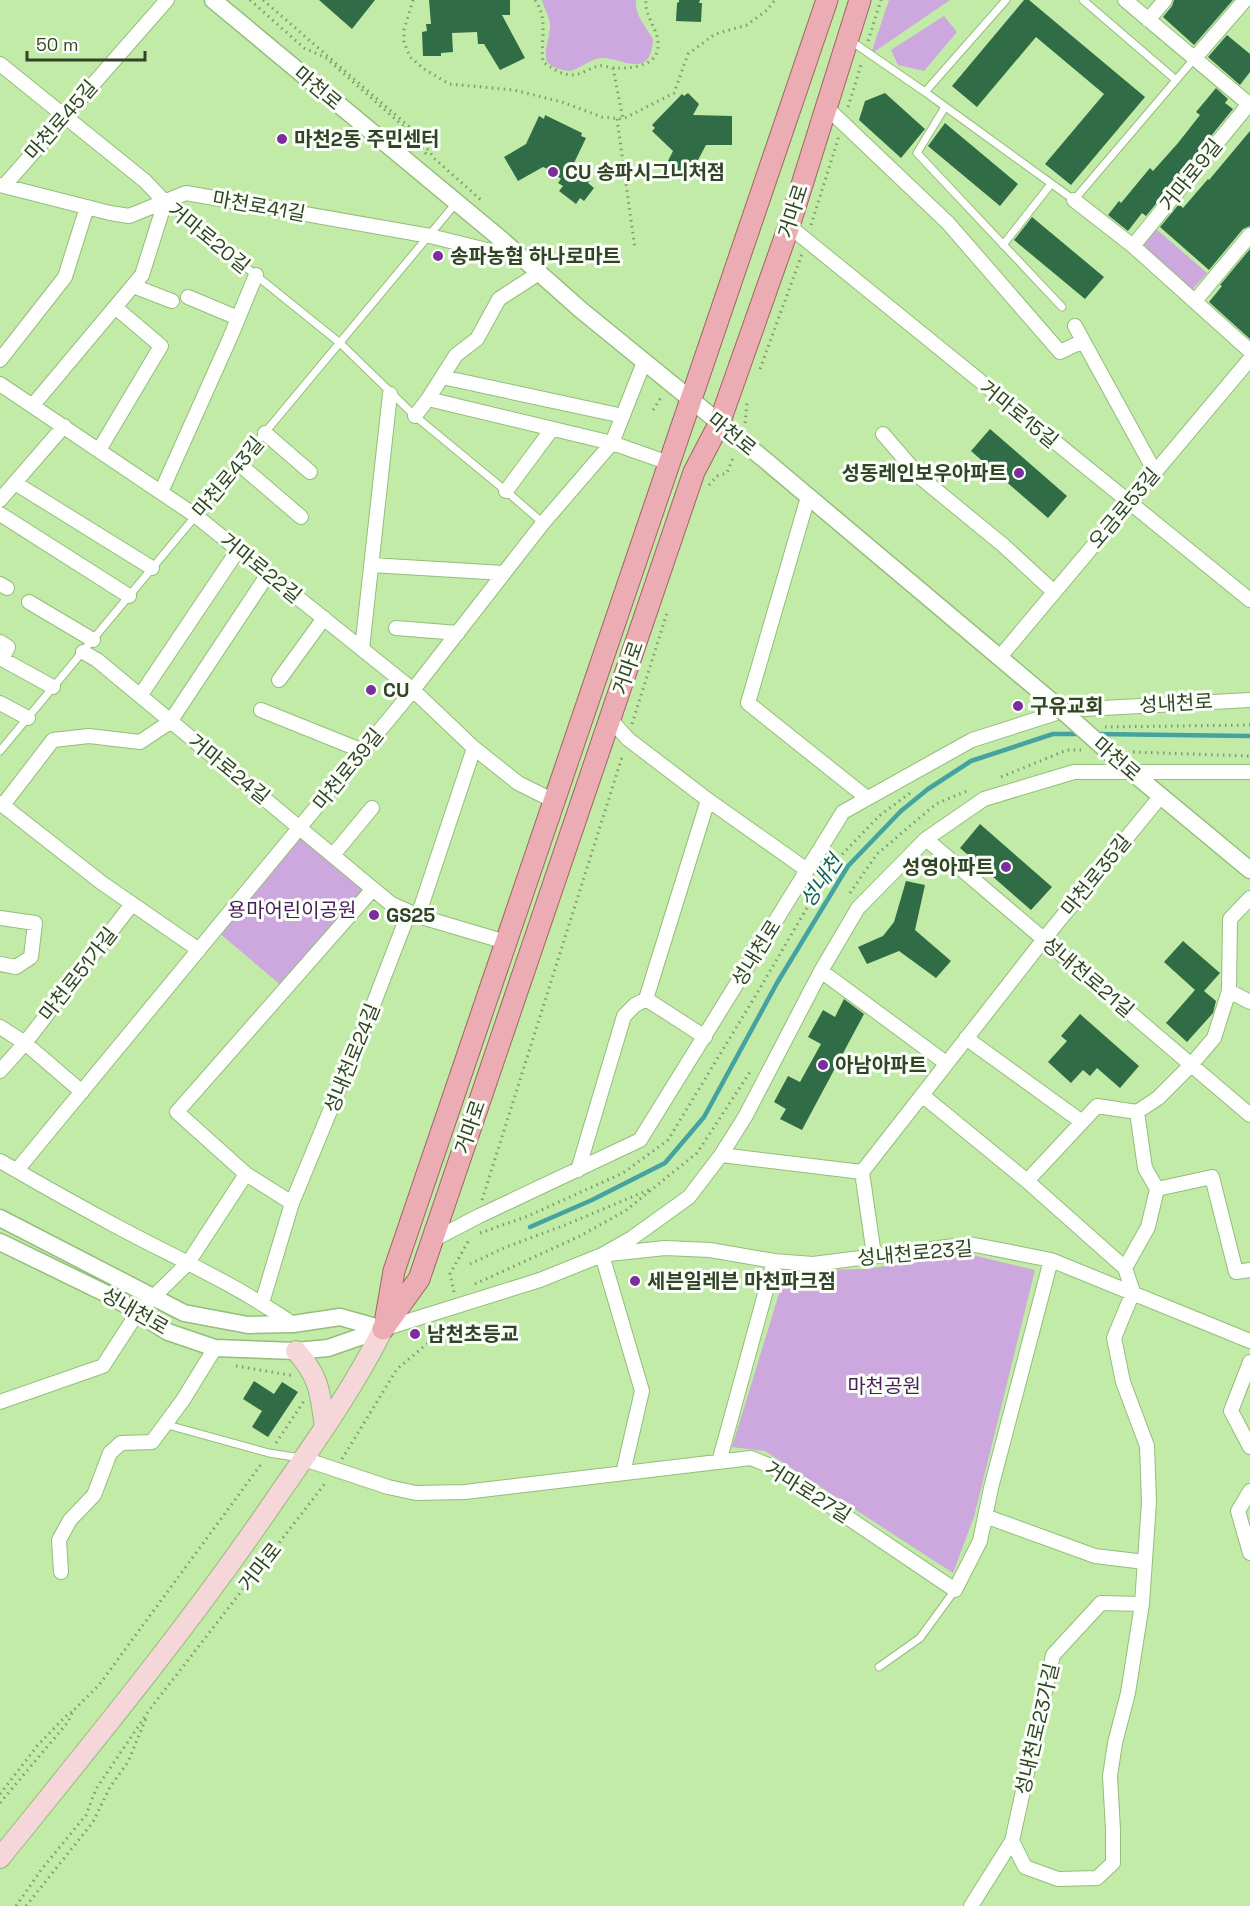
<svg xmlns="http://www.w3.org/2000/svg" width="1250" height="1906" font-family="'Space Grotesk','Noto Sans KR',sans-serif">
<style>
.green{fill:#cca8df}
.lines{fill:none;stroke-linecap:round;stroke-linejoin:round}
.stream{stroke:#45a2a1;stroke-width:4.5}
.building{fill:#306c46}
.service-casing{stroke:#95bd7b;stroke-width:9}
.minor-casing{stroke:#95bd7b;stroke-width:16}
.tertiary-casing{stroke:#95bd7b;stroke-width:19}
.secondary-casing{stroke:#95bd7b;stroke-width:22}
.primary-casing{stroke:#a16462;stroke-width:23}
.path{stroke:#7d9c6b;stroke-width:3;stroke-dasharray:1.5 4.5;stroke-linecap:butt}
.service{stroke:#fff;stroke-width:7}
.minor{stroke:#fff;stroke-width:14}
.tertiary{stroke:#fff;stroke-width:16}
.secondary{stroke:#f5d6d9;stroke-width:20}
.primary{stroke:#ebacb3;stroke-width:21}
.tertiary-bridge-casing{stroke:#95bd7b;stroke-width:19;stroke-linecap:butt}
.tertiary-bridge{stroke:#fff;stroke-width:16}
.poi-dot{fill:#7c2d9e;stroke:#fafff8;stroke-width:2}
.labels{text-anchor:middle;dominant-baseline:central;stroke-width:6;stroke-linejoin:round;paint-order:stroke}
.street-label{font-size:20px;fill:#324327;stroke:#fafff8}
.poi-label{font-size:20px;font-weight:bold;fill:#324327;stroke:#fafff8;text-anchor:start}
.park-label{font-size:20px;fill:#4a1c5e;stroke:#fafff8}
.water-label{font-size:21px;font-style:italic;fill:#115f5e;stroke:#fafff8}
</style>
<rect width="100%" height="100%" fill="#c1eba7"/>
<!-- green -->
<path class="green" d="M542 0H636C635 17 645 25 653 39 651 82 621 56 600 58 589 60 581 68 570 71 534 67 548 50 550 28 551 18 544 9 542 0Z
M889 0H950L871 54Z
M944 16 957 32 924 71 898 65 891 50Z
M1156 229 1207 273 1191 291 1140 248Z
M302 835 365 890 282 986 218 932Z
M972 1255 1035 1270 974 1517 953 1573 765 1451 732 1447 786 1271 864 1269Z"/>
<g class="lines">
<!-- stream -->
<path class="stream" d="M1096 734 1250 736
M530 1227 592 1200 665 1163 704 1117 777 983 848 866 901 811 928 789 971 761 1053 734H1082"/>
</g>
<!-- building -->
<path class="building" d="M319 0H375L352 29Z
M429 0H510V15H502L525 58 500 70 484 44H478L477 32 452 33 453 52 441 53V56H423L422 32 427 31 426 24H431Z
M679 0H700L699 3H702L701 22 676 21 677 3 679 2Z
M1024 0H1029L1145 97 1071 185 1045 164 1104 94 1036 37 977 107 952 86Z
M1174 0H1233L1194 45 1163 17 1172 6Z
M1227 35 1250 54V72L1240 85 1208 57Z
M1216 88 1228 99 1225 103 1233 109 1146 216 1142 213 1128 231 1108 215 1119 201 1121 203 1150 168 1153 171 1178 143 1200 115 1196 112Z
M688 93 699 104 693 115 732 116V145H706L690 175 684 172 681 177 669 171 671 167 666 165 673 151 652 131 655 128 652 125 682 94 684 96Z
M885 93 925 129 901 158 859 120 865 101Z
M545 115 582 133 581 136 586 138 573 165 591 179 588 183 594 188 584 201 580 198 576 204 559 191 563 186 558 183 561 179 550 170 543 167 518 181 504 157 526 144 539 116 544 119Z
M945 123 1018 184 1000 206 928 146Z
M1250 131V226L1243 229 1209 270 1160 227 1179 204 1183 208 1208 179 1209 180Z
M1032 217 1104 277 1085 299 1014 240Z
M1250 249V339L1209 302 1222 286 1220 285Z
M990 429 1067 496 1048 518 971 451Z
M980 824 1052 887 1031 910 960 848Z
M906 881 925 885 915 930 951 961 936 978 899 951 867 964 858 947 883 936 894 922Z
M1183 941 1220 973 1204 991 1216 1001 1213 1013 1187 1042 1166 1023 1195 990 1164 962Z
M844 999 864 1014 802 1130 780 1119 786 1109 774 1102 788 1076 800 1082 821 1044 808 1037 823 1010 835 1017Z
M1080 1014 1139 1066 1120 1088 1097 1068 1090 1076 1083 1070 1071 1083 1048 1062 1067 1041 1061 1036Z
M254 1381 274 1394 282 1382 298 1392 268 1437 252 1427 262 1411 243 1399Z"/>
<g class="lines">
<!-- service casing -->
<g class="service-casing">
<path id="service" d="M1006 0 925 92 1074 200 1194 59
M1083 0 1176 80
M851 41 925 92
M945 107 917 153 1062 307
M165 202 340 343 415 416 506 491 543 523
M1003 245 1051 184
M0 751 456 203
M164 1424 269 1453 301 1458
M879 1667 920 1638 955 1590"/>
</g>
<!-- minor casing -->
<g class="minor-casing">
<path id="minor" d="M1125 0 1250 105
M1148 20 1165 0
M1194 59 1245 0
M0 64 145 181 165 202
M826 107 948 223 1060 352 1083 341
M0 185 110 213 129 216 186 193 430 236 523 259
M4 186 167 0
M1074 200 1133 246 1250 351
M789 226 1250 600
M1133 246 1249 104
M133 286 172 301
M188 297 238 318
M1195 301 1250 235
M1075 326 1155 472
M0 360 65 277 87 207
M442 377 623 416
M0 384 196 516 413 690 474 748 518 783 554 801
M428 399 612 443 669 463
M33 405 142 275 165 202
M415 416 428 399 456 355 477 339 499 299 539 273
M265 433 310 472
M883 434 920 477 1003 545 1054 592
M99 450 161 346 115 307
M239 464 301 517
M15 483 152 568
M506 491 552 429
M161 492 230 338 256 275
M808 497 748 703 867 798
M0 500 64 426
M0 514 129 596
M371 565 504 573
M0 584 7 588
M29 602 93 640
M396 628 458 633
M0 642 8 647 2 659 53 687
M362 649 390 394
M83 652 97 660 390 903 418 916 506 942
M999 658 1250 359
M279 680 324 618
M140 696 238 550
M0 703 28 718
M261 710 363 751
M610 719 628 739 708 800 807 870
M0 803 102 883 199 950
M3 805 53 740 89 736 140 742 170 722 268 574
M926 839 1250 1115
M333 855 372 808
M418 916 474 748
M0 918 35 923 31 957 16 967 0 964
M821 971 946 1063
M1229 991 1250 1002
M646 999 705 1037
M0 1027 25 1043 82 1092
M966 1038 1082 1122
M0 1071 25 1043 132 904
M922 1095 1027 1181 1125 1268 1133 1292 1114 1338 1123 1382 1147 1446 1149 1502 1142 1604
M721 1155 862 1172
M0 1161C38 1183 77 1205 116 1226 176 1258 237 1285 293 1324
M17 1170 413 690 543 523 612 443 644 362
M578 1170 624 1016 635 1005 646 999 708 800
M1027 1181 1097 1106 1137 1112 1158 1098 1191 1065 1214 1038 1229 991 1230 919 1250 898
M1157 1189 1212 1177 1236 1272 1250 1270
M292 1203 246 1174 177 1112 373 889
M431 1241 479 1216 640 1140 843 812 972 740 1066 710 1250 700
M609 1254 665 1248 710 1250 774 1261 813 1264 970 1244 1051 1260 1250 1341
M602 1255 642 1391 623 1473
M874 1255 862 1172 1044 939 1160 797
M1125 1268 1148 1227 1157 1189 1145 1168 1137 1112
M262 1303 292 1203 363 1031 409 912
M383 1329 540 1280 602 1255 632 1238 689 1197 721 1155 745 1117 821 971 858 908 926 839 984 799 1074 772H1250
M1250 1362 1231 1411 1250 1447
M0 1402 103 1366 138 1312 188 1263 246 1174
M304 1459 388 1487 416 1493 465 1492 751 1458 773 1467 955 1590 980 1541 991 1488 1051 1260
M719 1462 774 1261
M1250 1491 1238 1511 1250 1553
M985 1516 1095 1556 1145 1562
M61 1572 59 1540 70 1520 94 1495 110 1453 121 1443 152 1442 183 1400 215 1348
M971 1906 1012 1841 1053 1655 1101 1603 1142 1604 1128 1693 1115 1743 1110 1776 1113 1830V1863L1097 1878 1058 1879 1025 1867 1012 1841"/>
</g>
<!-- tertiary casing -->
<g class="tertiary-casing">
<path id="tertiary" d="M213 0 502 240 581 310 765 460 1056 705
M1121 763 1250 870
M0 1218 184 1313 248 1325 293 1324 340 1317 383 1329
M0 1242 113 1297 168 1332 215 1348 296 1351 328 1348 383 1329"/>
</g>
<!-- secondary casing -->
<g class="secondary-casing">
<path id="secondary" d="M296 1351C320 1377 320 1393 325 1427
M0 1858C96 1739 193 1621 279 1494 316 1441 354 1387 383 1329"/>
</g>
<!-- primary casing -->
<g class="primary-casing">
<path id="primary" d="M385 1323 394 1271 827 0
M383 1329 419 1279 694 472 719 424 789 226 860 0"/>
</g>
<!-- path -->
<path class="path" d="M250 0 304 48 326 58 411 133 426 154
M263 0 413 130 435 159 481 200
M413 0 404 30V42L410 57 424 69 449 84 514 90 562 102 602 117 623 119 674 93 688 54 715 34 747 25 767 10 775 0
M535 0C549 20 540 40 543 62 552 68 561 75 572 75 581 75 590 68 598 66 604 65 611 68 616 68 629 69 653 66 657 52 663 33 644 19 646 0
M868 41 881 0
M613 68 623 119
M848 107 862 62
M617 119 635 249
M811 225 839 136
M760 369 802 254
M653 410 662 396
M745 423 747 403
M709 485 717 476 727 473 734 455
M632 724 667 613
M1105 727 1250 725
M1133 752 1249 756
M1001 777 1067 750H1081
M850 893 877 854 936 804 969 790
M482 1200 623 754
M480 1233 528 1216 623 1173 668 1140 756 995 832 865 879 816 910 793
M470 1264 506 1247 565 1225 651 1189
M475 1284 580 1236 625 1211 697 1153 752 1069
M454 1292 450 1274 470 1238
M236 1366 295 1376
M276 1443 304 1401
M342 1459 397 1369 452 1323
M0 1794 37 1746 68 1714 72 1712
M0 1803 68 1722 73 1711 99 1685 262 1463
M16 1906 41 1870 86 1815 96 1789 150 1709 327 1481
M26 1906 93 1822 110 1787 128 1762 147 1716"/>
<!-- service -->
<use href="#service" class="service"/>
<!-- minor -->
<use href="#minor" class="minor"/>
<!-- tertiary -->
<use href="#tertiary" class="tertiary"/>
<!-- secondary -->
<use href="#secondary" class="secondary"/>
<!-- primary -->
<use href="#primary" class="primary"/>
<!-- tertiary-bridge casing -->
<g class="tertiary-bridge-casing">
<path id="tertiary-bridge" d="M1056 705 1121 763"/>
</g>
<!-- tertiary-bridge -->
<use href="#tertiary-bridge" class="tertiary-bridge"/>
</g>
<!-- markers -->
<g class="poi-dot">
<circle cx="282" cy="139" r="6"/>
<circle cx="553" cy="172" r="6"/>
<circle cx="438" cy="256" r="6"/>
<circle cx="1019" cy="473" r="6"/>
<circle cx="371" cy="690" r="6"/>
<circle cx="1018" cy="706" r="6"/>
<circle cx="1006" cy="867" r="6"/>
<circle cx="374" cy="915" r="6"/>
<circle cx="823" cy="1065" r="6"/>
<circle cx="635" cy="1281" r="6"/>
<circle cx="415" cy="1334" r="6"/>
</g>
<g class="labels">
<!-- street labels -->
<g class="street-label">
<text transform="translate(318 88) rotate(40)">마천로</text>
<text transform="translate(61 120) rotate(-49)">마천로45길</text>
<text transform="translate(1191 175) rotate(-51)">거마로9길</text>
<text transform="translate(259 206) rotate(10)">마천로41길</text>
<text transform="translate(793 211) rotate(-72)">거마로</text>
<text transform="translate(209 238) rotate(39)">거마로20길</text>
<text transform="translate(1019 414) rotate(39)">거마로15길</text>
<text transform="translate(732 434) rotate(39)">마천로</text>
<text transform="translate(228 477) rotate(-50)">마천로43길</text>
<text transform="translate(1124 508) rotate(-50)">오금로53길</text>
<text transform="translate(261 568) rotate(39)">거마로22길</text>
<text transform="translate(628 668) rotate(-71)">거마로</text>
<text transform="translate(1176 703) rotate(-3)">성내천로</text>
<text transform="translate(1117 759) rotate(41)">마천로</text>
<text transform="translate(229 769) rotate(39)">거마로24길</text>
<text transform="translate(348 769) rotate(-51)">마천로39길</text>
<text transform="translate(1096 875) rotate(-51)">마천로35길</text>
<text transform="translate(756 953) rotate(-58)">성내천로</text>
<text transform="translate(78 974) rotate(-52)">마천로51가길</text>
<text transform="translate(1088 977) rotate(40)">성내천로21길</text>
<text transform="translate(352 1058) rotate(-68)">성내천로24길</text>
<text transform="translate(470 1127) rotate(-71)">거마로</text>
<text transform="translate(915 1253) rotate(-5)">성내천로23길</text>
<text transform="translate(135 1311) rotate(30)">성내천로</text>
<text transform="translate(808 1492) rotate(32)">거마로27길</text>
<text transform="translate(260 1567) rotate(-52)">거마로</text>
<text transform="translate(1037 1729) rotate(-77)">성내천로23가길</text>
</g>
<!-- poi labels -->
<g class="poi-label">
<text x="294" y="139">마천2동 주민센터</text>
<text x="565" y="172">CU 송파시그니처점</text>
<text x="450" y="256">송파농협 하나로마트</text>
<text x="1007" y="473" text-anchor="end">성동레인보우아파트</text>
<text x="383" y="690">CU</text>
<text x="1030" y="706">구유교회</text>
<text x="994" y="867" text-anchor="end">성영아파트</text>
<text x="386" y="915">GS25</text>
<text x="835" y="1065">아남아파트</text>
<text x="647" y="1281">세븐일레븐 마천파크점</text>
<text x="427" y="1334">남천초등교</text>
</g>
<!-- park labels -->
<g class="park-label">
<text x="292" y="910">용마어린이공원</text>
<text x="884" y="1386">마천공원</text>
</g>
<!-- water labels -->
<g class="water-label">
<text transform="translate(821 881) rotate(-56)">성내천</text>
</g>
</g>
<!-- scale -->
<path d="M27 51v9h118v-9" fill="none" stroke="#324327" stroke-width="3"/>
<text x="36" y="51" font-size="18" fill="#324327" stroke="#fafff8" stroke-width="4.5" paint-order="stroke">50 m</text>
</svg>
